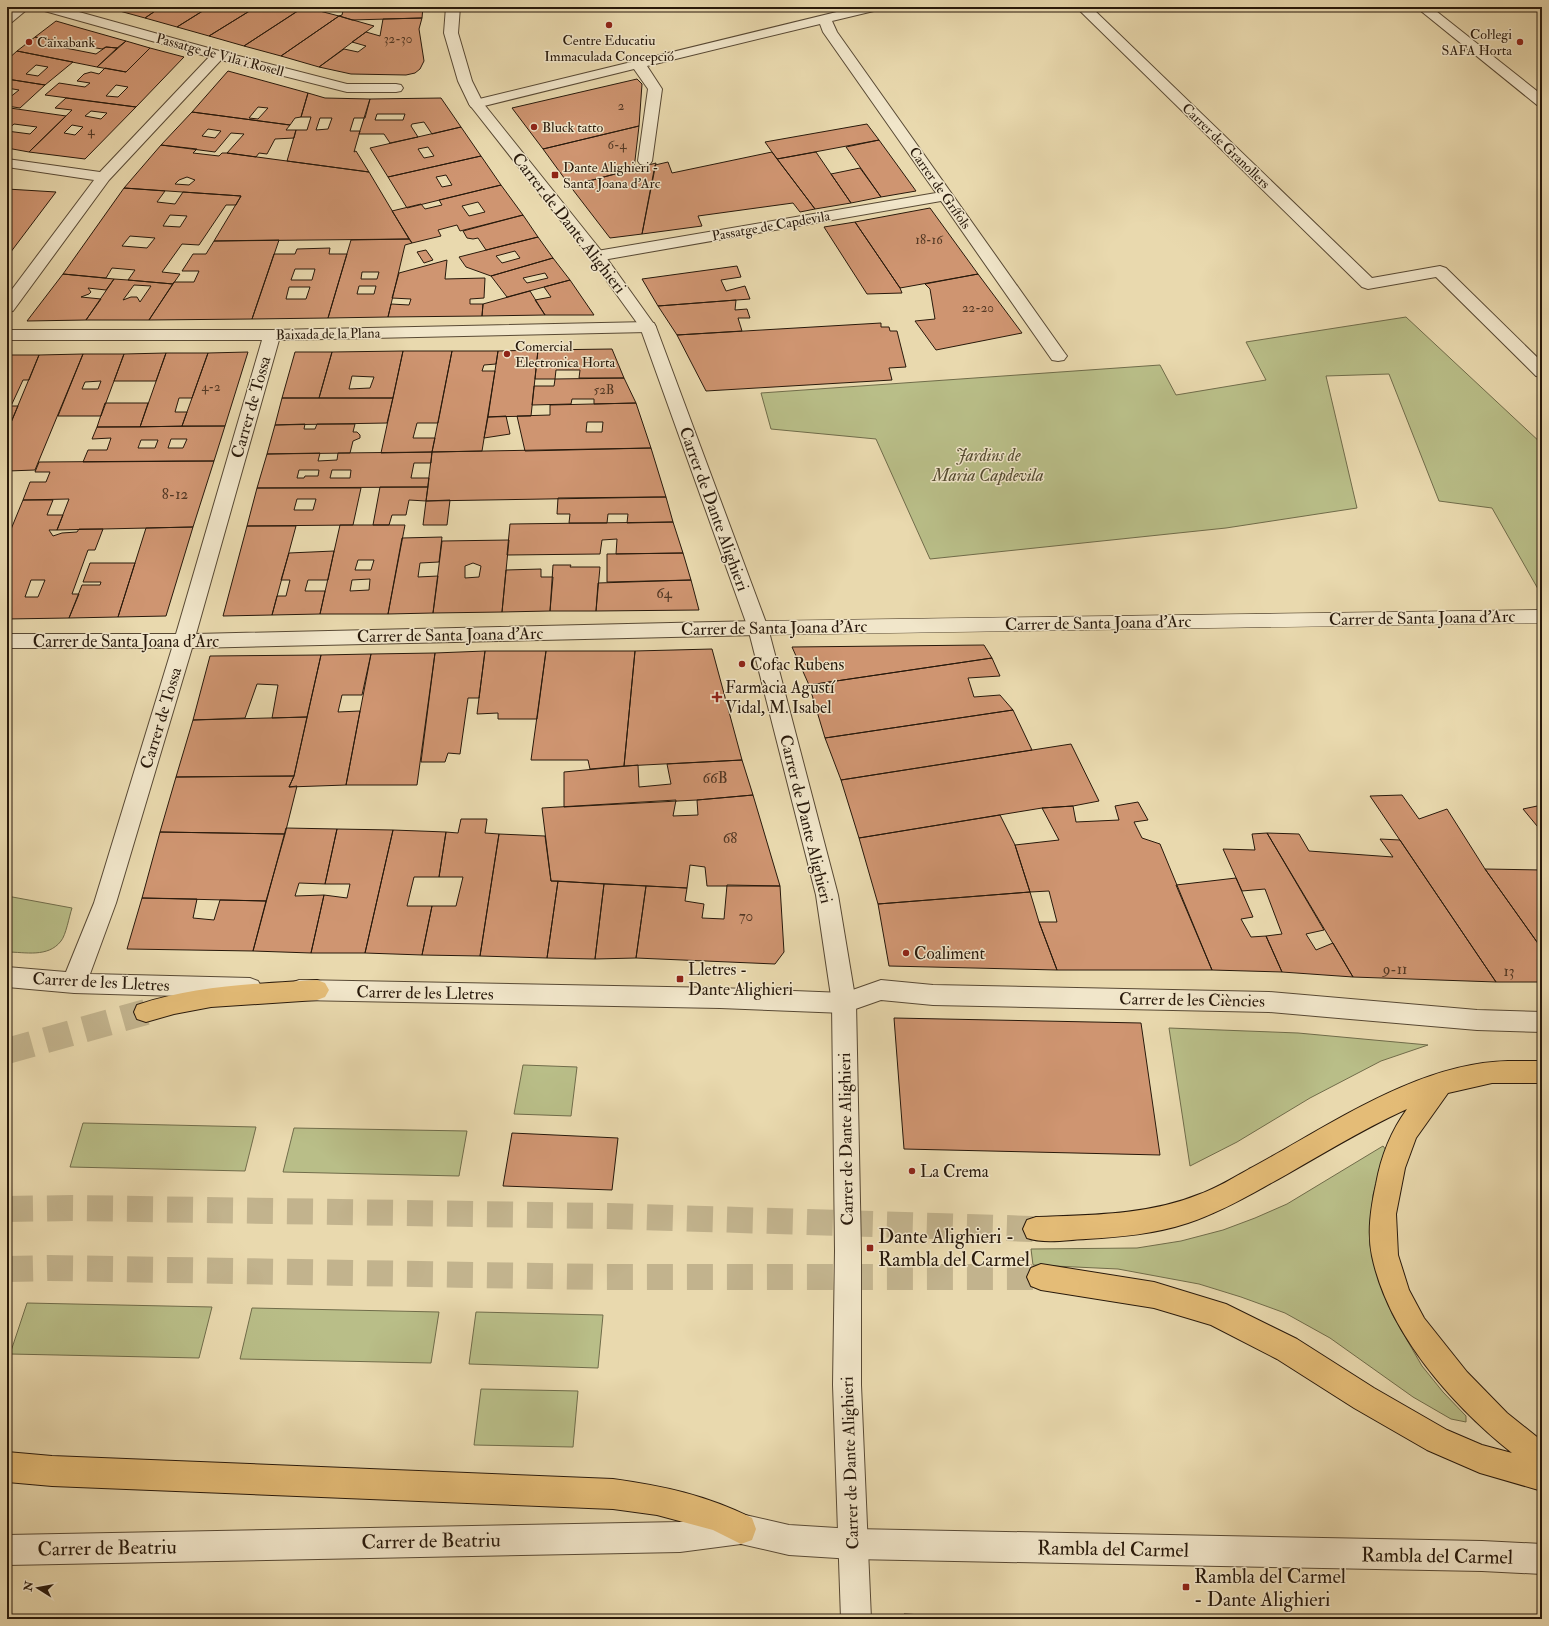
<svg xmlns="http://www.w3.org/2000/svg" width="1549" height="1626" font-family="'IM FELL Double Pica',serif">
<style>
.green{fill:#b9be88;stroke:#706c4a}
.building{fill:#cf9571;stroke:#28190b;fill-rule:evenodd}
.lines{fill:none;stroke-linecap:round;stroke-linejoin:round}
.primary-tunnel{stroke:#c2b38d;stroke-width:26;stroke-dasharray:26 14;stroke-linecap:butt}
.service-casing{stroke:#584934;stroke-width:1}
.minor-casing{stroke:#584934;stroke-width:2}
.tertiary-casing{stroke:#584934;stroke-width:2}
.primary-casing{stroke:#28190b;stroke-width:2}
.service{fill:#f1e6ca;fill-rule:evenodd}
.minor{fill:#f1e6ca;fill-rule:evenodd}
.tertiary{fill:#f1e6ca;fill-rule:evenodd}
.primary{fill:#e4bc77;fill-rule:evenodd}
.poi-dot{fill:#8f2418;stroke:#f1e6ca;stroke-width:1.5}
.labels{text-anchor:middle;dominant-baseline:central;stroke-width:3;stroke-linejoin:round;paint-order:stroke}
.far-number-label{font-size:13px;fill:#523824}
.far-poi-label{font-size:14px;fill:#28190b;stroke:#f1e6ca;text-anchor:start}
.far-street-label{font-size:14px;fill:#28190b;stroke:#f1e6ca}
.number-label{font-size:15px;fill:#523824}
.street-label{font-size:17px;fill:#28190b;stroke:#f1e6ca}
.park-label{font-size:17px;font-style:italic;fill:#544b30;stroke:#f1e6ca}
.poi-label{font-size:17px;fill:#28190b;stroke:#f1e6ca;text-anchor:start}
.near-poi-label{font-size:20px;fill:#28190b;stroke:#f1e6ca;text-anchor:start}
.near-street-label{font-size:20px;fill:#28190b;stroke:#f1e6ca}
</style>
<rect width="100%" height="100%" fill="#e9d9ae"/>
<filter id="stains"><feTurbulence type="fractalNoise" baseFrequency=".005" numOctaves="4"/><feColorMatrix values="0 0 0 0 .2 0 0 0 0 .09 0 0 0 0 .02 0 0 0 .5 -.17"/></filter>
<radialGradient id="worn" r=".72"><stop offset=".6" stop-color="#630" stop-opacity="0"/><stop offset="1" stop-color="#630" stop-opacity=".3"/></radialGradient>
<!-- green -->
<path class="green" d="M1406 317 1542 444V596L1492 508 1439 501 1389 374 1326 376 1357 508 1226 528 930 559 876 439 771 429 761 393 1160 365 1176 395 1266 380 1246 342Z
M7 896 72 908C69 917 66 935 61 941 48 958 25 952 7 952Z
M1169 1028 1298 1033 1428 1045 1381 1061 1310 1098 1237 1142 1190 1166Z
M523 1065 577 1067 571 1116 514 1114Z
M83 1123 256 1127 245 1171 70 1167Z
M294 1128 467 1131 459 1176 283 1172Z
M1383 1146 1386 1150 1373 1195 1372 1227 1381 1287 1392 1314 1422 1366 1443 1392 1466 1416V1422L1451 1419 1413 1397 1330 1338 1285 1313 1241 1297 1199 1284 1118 1269 1033 1265 1031 1249 1137 1248 1181 1241 1223 1230 1255 1218 1287 1204Z
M27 1303 212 1307 199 1358 10 1354Z
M252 1308 439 1312 431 1363 240 1359Z
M476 1312 603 1315 598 1368 469 1364Z
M481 1389 578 1391 573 1447 474 1445Z"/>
<!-- building -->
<path class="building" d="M105 7H161L145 18Z
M161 7H209L177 27 145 18Z
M209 7H256L209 36 177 27Z
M256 7H287L299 10 244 46 209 36Z
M304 7 339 16 281 56 244 46Z
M344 7H423L422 18 352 20 339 16 342 15Z
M339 16 374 26 319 67 281 56Z
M422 18 419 29 424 61 420 69 415 73 406 75 351 74 319 67 344 49 358 52 366 46 352 42 366 32 380 36 383 19Z
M56 21 80 28 126 41 117 48 106 47 102 49 35 37Z
M35 37 50 40 45 44 96 54 106 47 117 48 97 67 17 51Z
M126 41 150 48 126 72 97 67Z
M150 48 184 57 136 107 45 95 59 83 85 87 90 83 77 81 84 74 91 72 99 74 105 68 126 72ZM116 85 128 87 118 97 106 96Z
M17 51 73 62 45 85 7 79V60ZM36 65 48 67 38 76 26 74Z
M228 71 308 93 301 117 295 118 290 125 192 112ZM258 107 268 108 258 119 249 118Z
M7 79 45 85 20 108 7 106V97L9 98 19 90 7 88Z
M637 79 642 84 639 126 543 149 512 108Z
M308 93 325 98 370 99 365 118H354L350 131H360L354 152 356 151 369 172 287 161 296 130H307L311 117H301ZM320 118H332L328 129 316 130Z
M66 98 73 99 136 107 85 159 29 152 72 110 55 108ZM91 111 107 113 101 119 85 116ZM72 125 83 127 75 135 64 133Z
M441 98 461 127 432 134 424 122 412 124 411 126 418 137 390 143 384 134H359L370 99ZM377 114H405L403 120H375Z
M10 108 66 116 29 152 7 148V131L30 134 37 127 14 124 7 130V111Z
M192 112 290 125 286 130H296L294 138 275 139 267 154 259 153 256 157 227 153 244 134 231 133 215 152 161 145ZM208 129 221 131 215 138 202 136Z
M867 124 879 140 777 159 765 142Z
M639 126 634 169 570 186 543 149Z
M461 127 481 156 388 177 370 148ZM428 147 434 156 424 158 418 149Z
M879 140 916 191 881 197 846 147Z
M161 145 197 149 193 153 219 156 222 153H227L369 172 409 239 214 241 241 196 124 188ZM187 177 195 180 189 185 175 184 179 180Z
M772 152 815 209 800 212 793 203 698 216 702 226 642 234 655 165 668 162 672 173Z
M816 152 831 174 851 203 815 209 777 159Z
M481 156 501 185 407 208 388 177ZM446 175 452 185 442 187 436 177Z
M656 163 642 234 610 238 570 186Z
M860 168 881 197 851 203 831 174Z
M501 185 523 215 460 231 457 225 438 230 441 236 412 243 392 211 421 204 425 209 442 205 439 200ZM478 202 485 212 469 216 462 206Z
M124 188 165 191 157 202 175 204 183 192 241 196 236 205H226L199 245 182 244 162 272 180 274 173 284 128 280 135 270 112 268 106 278 63 274ZM170 215 187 216 180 227 163 226ZM130 236 155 238 147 248 122 246Z
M7 189 56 192 7 257Z
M930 208 978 274 900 288 855 222Z
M523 215 538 237 486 250 478 238 473 239 467 238 463 231Z
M855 222 900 288 902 293 867 294 824 227Z
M538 237 553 258 491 276 466 267 459 257ZM515 251 520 258 502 263 496 256Z
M409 239 412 243 405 245 388 317 328 318 351 240ZM362 272H379L377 279H361ZM359 286H376L374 294H357Z
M279 240 252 319 149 320 174 282H194L199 271H182L193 254H206L214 241Z
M330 248 329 254H347L328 318 252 319 274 254H295L297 249ZM295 269H315L312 280H291ZM289 287H310L306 299H286Z
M426 250 433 260 424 263 417 252Z
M553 258 570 280 507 297 491 276ZM545 273 548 278 527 283 523 278Z
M447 260 445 279 485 278 484 298 470 299V304H483L482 316 388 317 391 304 409 305 411 299 392 298 399 273Z
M737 266 741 277 721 280 726 291 745 286 750 299 658 306 642 279Z
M63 274 114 279 106 290 88 288 91 292 89 294 81 297 101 299 86 320 27 321Z
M978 274 1022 333 936 350 915 321 935 319 930 289 925 284Z
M114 279 128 280 173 284 149 320H86ZM134 285 151 286 140 302 137 297H131L123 300Z
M570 280 594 315H545L535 300 551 297 544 287Z
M530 291 545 315 482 316 483 304Z
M736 300 735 310 747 309 750 318H738L742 331 677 335 658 306Z
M881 323V327H889L890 331H897L906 367 889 368 892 380 706 391 677 335Z
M612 349 624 378H579L580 370H556L555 379H535L538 350Z
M538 350 531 416 488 417 498 351Z
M403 351 393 398H319L332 352ZM352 376 374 377 370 388 349 389Z
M403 351H452L438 423H417L413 438H435L432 452 381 453Z
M452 351H498L496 364 484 365 482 371H495L482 451 432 452Z
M248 352 225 426H182L208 353Z
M295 352H332L319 398H282Z
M166 353 156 381H114L124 354Z
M166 353H208L192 398H179L175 412H187L182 426 140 427Z
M83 354H124L101 416H58ZM101 381 98 389H82L85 382Z
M83 354 35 470 8 471 7 473V432L39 355Z
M7 355H39L29 380H23L11 406H18L7 432Z
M624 378 636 403 594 404V399H572L571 404 532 405 534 386H554L555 379Z
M282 398H393L387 423 275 425Z
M105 403H148L140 427H97Z
M636 403 651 448 525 451 517 416 550 415V405ZM587 422H603L602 432H586Z
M506 416 510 434 484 438 488 417Z
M305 424 304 429H315L317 424H355L353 432H357L360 435V438L353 441 350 453 267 454 275 425Z
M225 426 214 461 83 462 88 450H107L111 438 92 439 97 427ZM171 439H187L183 448H168ZM141 440H158L155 448H138Z
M651 448 666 497 426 501 432 452Z
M432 452 431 463H414L411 478H429L428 487 257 488 267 454 320 453 318 461 337 460 338 453ZM299 470H319L318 476H305L304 478H297ZM332 470H351L350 478H330Z
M178 461H214L193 527 57 530 69 499 23 500 30 482H46L50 472H35L39 462Z
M380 487H428L426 501 409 500 406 515H392L389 525H373Z
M257 488H361L353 525 247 526ZM297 499H316L313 510H294Z
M653 497H666L673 522 627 523 628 514H608L607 523H569L570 514H557L558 498Z
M23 500H53L47 515H63L57 530H49L53 536 62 533 77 532 79 529H103L95 550H88L72 594H79L69 618 7 619V562L11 553H7V539ZM31 580H45L38 597H25Z
M450 500 447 525H423L426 501Z
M673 522 683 553 616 554 617 539 602 540 600 554 507 555 510 524Z
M340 525H405L388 614H320ZM358 560H374L371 570H355ZM370 579 369 590 350 591 352 580Z
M247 526H296L272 615 223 616Z
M193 527 166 616 118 617 146 528Z
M442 537 439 562 420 563 418 577 438 576 433 613 388 614 402 538Z
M509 540 502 612 433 613 442 541ZM473 563 481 566 479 577 465 578V566Z
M334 551 328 580H308L305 591H325L320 614 272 615 277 596H286L290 580H281L289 553Z
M683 553 691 580 607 582V554Z
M90 563H135L118 617 69 618 82 585H100L101 582H83Z
M553 565H571L570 567H600L596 611H550Z
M541 569V577H553L550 611 502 612 506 570Z
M691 580 699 610 596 611 598 583Z
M984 645 992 658 809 685 792 647Z
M712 649 742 760 624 766 635 651Z
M485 651H546L537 719H498V713L477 714Z
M485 651 479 698H468L460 754 448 753 445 762H421L435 653Z
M546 651H635L624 766 590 769 588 760H531Z
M435 653 417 785H346L371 654Z
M371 654 362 695H342L338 712 360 711 346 785 289 787 294 776 321 655Z
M321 655 307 717 272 718 278 685 257 684 245 718 193 720 210 656Z
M992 658 1000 676 968 678 974 697 1000 695 1013 710 825 738 809 685Z
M1013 710 1032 750 841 780 825 738Z
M307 717 294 776 176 777 193 720Z
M1071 744 1099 801 1073 806 1042 808 859 838 841 780Z
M742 760 753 795 697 800 564 807V772L638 765 639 787 671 784 667 764Z
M294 776 289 787 297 786 285 834 160 832 176 777Z
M753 795 780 886H707L705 867 690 865 687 888 551 881 542 808 676 800 673 816 698 815 697 800Z
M1402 795 1419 819 1447 809 1485 869 1542 949V982H1496L1370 796Z
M1138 802 1148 820 1134 822 1142 838 1160 844 1212 970H1057L1039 922H1057L1049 891 1030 892 1015 845 1059 840 1042 808 1073 806 1076 822 1119 820 1115 806Z
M1542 805V832L1523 809Z
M1000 815 1015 845 1030 892 878 904 859 838Z
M461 819H487L485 833 499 834 480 956 422 955 432 906H456L463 877H439L446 832 458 833Z
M286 828 337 829 325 884 299 883 295 896 324 895 311 953 253 951Z
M337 829 393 830 365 953H311L324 895 347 898 350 884H325Z
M393 830 446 832 439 877H414L407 906H432L422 955 365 953Z
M160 832 285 834 266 901 142 898Z
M1267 833 1299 834 1309 851 1393 857 1380 839 1400 840 1496 982 1353 977Z
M1267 833 1324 930 1306 934 1316 950 1333 943 1353 977 1282 972 1266 936 1282 934 1265 889 1242 891 1223 849 1255 850 1252 834Z
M499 834 545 836 551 881H558L547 958 480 956Z
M1485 869 1542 870V949Z
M1236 878 1253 917 1241 919 1251 937 1266 936 1282 972 1212 970 1176 885Z
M558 881 604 884 595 959 547 958Z
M604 884 646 886 636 958 595 959Z
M727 885 780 886 784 952 775 964 636 958 646 886 687 888 685 901 704 904 702 918 724 919Z
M1030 892 1039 922 1057 970 889 966 878 904Z
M142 898 197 899 193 918 214 920 220 900 266 901 253 951 127 949Z
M894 1018 1141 1023 1160 1155 904 1149Z
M512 1133 618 1138 612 1190 503 1186Z
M904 1614 1006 1619H904Z"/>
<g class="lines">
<!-- primary-tunnel -->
<path class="primary-tunnel" d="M7 1051 146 1012
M7 1209 72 1208 608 1216 1036 1229
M7 1269 50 1268 601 1277H1041"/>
<!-- service casing -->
<g class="service-casing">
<path id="service" d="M1542 610 1541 623 758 635 751 633 748 628 751 623 758 621Z"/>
</g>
<!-- minor casing -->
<g class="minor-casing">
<path id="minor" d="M39 7H61L223 52 347 84H396L401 85 403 88 401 91 396 92H347L221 60 109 180 13 311 7 312V296L94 180 7 167V159L100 172 209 57 41 10Z
M857 7H880L878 10 832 21 837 32 1064 352 1067 356 1064 360 1058 361 1052 360 941 201 597 261 591 259 589 256 591 253 597 251 936 193 823 32 820 24 647 66 662 89 652 161 650 164 645 165 640 164 638 161 648 89 634 69 476 108 471 107 469 104 471 101Z
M1076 7H1091L1372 278 1440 266 1446 268 1542 362V377L1536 376 1436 277 1368 289 1362 287Z
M1416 7H1431L1542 95V106L1537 105Z
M648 322 654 323 656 327 654 331 648 332 279 340 196 634 758 621 765 623 768 628 765 633 758 635 192 648 116 903 90 974 250 978 258 981 262 988 258 995 250 998 74 993 7 987V967L66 972 94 903 172 648H7V634H176L262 340H7V330H272Z
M299 980 720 988 844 993 881 980 933 985 1269 992 1477 1010 1542 1012V1032L1477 1030 1269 1012 933 1005 881 1000 844 1013 720 1008 299 1000 291 997 287 990 291 983Z
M741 1514 789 1525 853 1529 1482 1541 1542 1544V1574L1482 1571 853 1559 789 1555 741 1544 680 1552 7 1565V1535L680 1522Z"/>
</g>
<!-- tertiary casing -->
<g class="tertiary-casing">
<path id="tertiary" d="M15 7H30L12 22 7 23V13Z
M446 7H460L458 33 472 81 483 103 603 253 656 327 768 628 838 895 856 1003 861 1251V1385L871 1619H841L833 1385 835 1251 832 1003 816 895 748 628 640 327 591 259 469 104 458 81 444 33Z"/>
</g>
<!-- primary casing -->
<g class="primary-casing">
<path id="primary" d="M317 980 325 983 329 990 325 997 317 1000 211 1007 174 1014 146 1022 137 1019 134 1012 137 1005C196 985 256 984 317 980Z
M1508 1061H1542V1083H1492L1448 1093 1416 1138 1405 1168 1396 1214 1398 1255 1409 1290 1424 1318 1467 1372 1507 1413 1542 1441V1491L1480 1473 1427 1450 1354 1408 1277 1359 1211 1325 1154 1308 1041 1290 1031 1286 1027 1277 1031 1268 1041 1264 1154 1282 1226 1304 1297 1339 1374 1388 1447 1430 1482 1445 1512 1453C1452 1405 1388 1333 1372 1256 1367 1232 1371 1207 1376 1184 1381 1156 1391 1131 1407 1109 1358 1131 1312 1161 1264 1187 1239 1201 1215 1214 1188 1223 1155 1234 1121 1237 1086 1239 1067 1240 1045 1244 1027 1238L1023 1229 1027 1220 1036 1217C1091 1215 1149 1215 1200 1194 1217 1188 1233 1178 1249 1169 1328 1127 1416 1063 1508 1061Z
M7 1452 52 1456 613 1479C663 1486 706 1495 752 1518L756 1529 752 1540 741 1544 713 1530 657 1515 613 1509 52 1486 7 1482Z"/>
</g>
<!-- service -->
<use href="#service" class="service"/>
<!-- minor -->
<use href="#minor" class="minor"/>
<!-- tertiary -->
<use href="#tertiary" class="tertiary"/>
<!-- primary -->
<use href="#primary" class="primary"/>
</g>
<!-- markers -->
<g class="poi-dot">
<circle cx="609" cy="25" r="4"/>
<circle cx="29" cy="42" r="4"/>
<circle cx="1520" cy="42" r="4"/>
<circle cx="534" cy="127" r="4"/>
<rect x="551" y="171" width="8" height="8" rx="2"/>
<circle cx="507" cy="354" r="4"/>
<circle cx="742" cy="664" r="4"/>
<path d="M715 691h4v4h4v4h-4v4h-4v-4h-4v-4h4z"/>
<circle cx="906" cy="953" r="4"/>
<rect x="676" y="975" width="8" height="8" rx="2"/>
<circle cx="912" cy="1171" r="4"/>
<rect x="866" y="1244" width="8" height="8" rx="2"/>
<rect x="1182" y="1583" width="8" height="8" rx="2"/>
</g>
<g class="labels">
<!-- far-number labels -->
<g class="far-number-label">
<text x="398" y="39">32-30</text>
<text x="621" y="106">2</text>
<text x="91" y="131">4</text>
<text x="617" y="145">6-4</text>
<text x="929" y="240">18-16</text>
<text x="978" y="308">22-20</text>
<text x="211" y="387">4-2</text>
<text x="604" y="390">52B</text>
</g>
<!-- far-poi labels -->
<g class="far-poi-label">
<text x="1512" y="34" text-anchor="end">Col·legi<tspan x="1512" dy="16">SAFA Horta</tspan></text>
<text x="609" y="40" text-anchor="middle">Centre Educatiu<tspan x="609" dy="16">Immaculada Concepció</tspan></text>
<text x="37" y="42">Caixabank</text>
<text x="542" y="127">Bluck tatto</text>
<text x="563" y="167">Dante Alighieri -<tspan x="563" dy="16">Santa Joana d'Arc</tspan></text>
<text x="515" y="346">Comercial<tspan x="515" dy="16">Electronica Horta</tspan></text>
</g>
<!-- far-street labels -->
<g class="far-street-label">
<text transform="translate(220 55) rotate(15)">Passatge de Vila i Rosell</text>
<text transform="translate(1226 146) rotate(44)">Carrer de Granollers</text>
<text transform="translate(940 188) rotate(55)">Carrer de Grífols</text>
<text transform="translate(771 226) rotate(-10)">Passatge de Capdevila</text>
<text transform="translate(328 334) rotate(-1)">Baixada de la Plana</text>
</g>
<!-- number labels -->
<g class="number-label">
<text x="175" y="494">8-12</text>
<text x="664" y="593">64</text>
<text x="715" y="778">66B</text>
<text x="730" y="838">68</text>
<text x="746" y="916">70</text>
<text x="1395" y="969">9-11</text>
<text x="1509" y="971">13</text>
</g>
<!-- street labels -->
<g class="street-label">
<text transform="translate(569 223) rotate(52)">Carrer de Dante Alighieri</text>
<text transform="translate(251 407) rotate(-74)">Carrer de Tossa</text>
<text transform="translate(714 509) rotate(70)">Carrer de Dante Alighieri</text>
<text transform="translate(1422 618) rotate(-1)">Carrer de Santa Joana d'Arc</text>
<text transform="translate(1098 623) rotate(-1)">Carrer de Santa Joana d'Arc</text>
<text transform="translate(774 628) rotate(-1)">Carrer de Santa Joana d'Arc</text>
<text transform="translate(450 635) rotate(-1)">Carrer de Santa Joana d'Arc</text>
<text x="126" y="641">Carrer de Santa Joana d'Arc</text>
<text transform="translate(161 718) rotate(-73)">Carrer de Tossa</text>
<text transform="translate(806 819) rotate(76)">Carrer de Dante Alighieri</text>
<text transform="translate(101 982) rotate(3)">Carrer de les Lletres</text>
<text transform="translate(425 993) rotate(1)">Carrer de les Lletres</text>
<text transform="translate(1192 1000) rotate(1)">Carrer de les Ciències</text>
<text transform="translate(846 1139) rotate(-91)">Carrer de Dante Alighieri</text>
<text transform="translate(850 1463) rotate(-92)">Carrer de Dante Alighieri</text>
</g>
<!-- park labels -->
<g class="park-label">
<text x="988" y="455">Jardins de<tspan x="988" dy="20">Maria Capdevila</tspan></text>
</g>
<!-- poi labels -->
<g class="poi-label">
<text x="750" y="664">Cofac Rubens</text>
<text x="725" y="687">Farmàcia Agustí<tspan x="725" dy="20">Vidal, M. Isabel</tspan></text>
<text x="914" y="953">Coaliment</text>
<text x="688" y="969">Lletres -<tspan x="688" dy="20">Dante Alighieri</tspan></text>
<text x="920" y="1171">La Crema</text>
</g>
<!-- near-poi labels -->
<g class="near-poi-label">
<text x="878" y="1236">Dante Alighieri -<tspan x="878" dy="23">Rambla del Carmel</tspan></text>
<text x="1194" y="1576">Rambla del Carmel<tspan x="1194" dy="23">- Dante Alighieri</tspan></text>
</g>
<!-- near-street labels -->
<g class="near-street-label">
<text transform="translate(431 1541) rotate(-1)">Carrer de Beatriu</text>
<text transform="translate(107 1548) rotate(-1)">Carrer de Beatriu</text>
<text transform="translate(1113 1549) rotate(1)">Rambla del Carmel</text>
<text transform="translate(1437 1556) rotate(1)">Rambla del Carmel</text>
</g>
</g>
<!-- margin -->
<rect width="1549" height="1626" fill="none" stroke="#e9d9ae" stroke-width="24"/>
<rect x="8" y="8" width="1533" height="1610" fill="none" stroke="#28190b" stroke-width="2"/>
<rect x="12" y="12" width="1525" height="1602" fill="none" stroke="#28190b"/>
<!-- north arrow -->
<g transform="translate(38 1588) rotate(281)" stroke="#f1e6ca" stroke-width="3" paint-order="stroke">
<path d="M0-3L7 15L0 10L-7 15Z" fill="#28190b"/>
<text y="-6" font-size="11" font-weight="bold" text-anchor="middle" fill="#28190b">N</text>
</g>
<rect width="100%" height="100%" filter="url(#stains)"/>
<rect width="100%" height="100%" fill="url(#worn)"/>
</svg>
